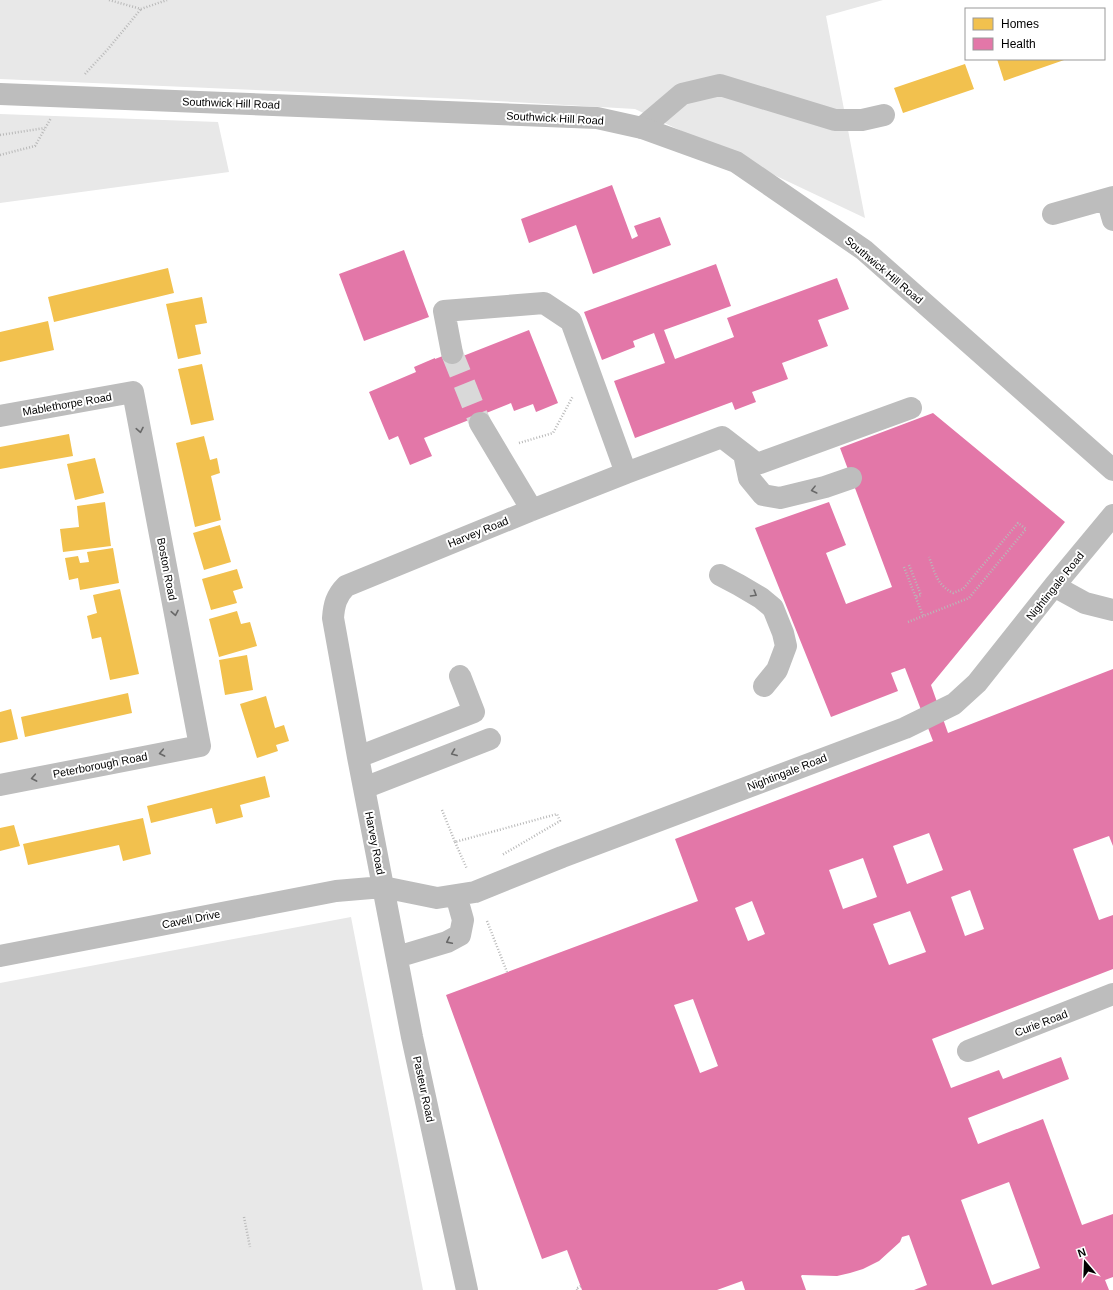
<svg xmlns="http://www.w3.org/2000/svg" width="1113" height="1290" font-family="Arial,sans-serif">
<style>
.green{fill:#e8e8e8}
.homes{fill:#f2c14e}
.health{fill:#e377a8;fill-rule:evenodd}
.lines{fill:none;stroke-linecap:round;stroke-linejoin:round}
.minor-tunnel{stroke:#d9d9d9;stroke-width:22;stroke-dasharray:22 11;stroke-linecap:butt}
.path{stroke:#b8b8b8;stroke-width:2.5;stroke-dasharray:1 2;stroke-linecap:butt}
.minor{stroke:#bdbdbd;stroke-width:22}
.major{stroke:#bdbdbd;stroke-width:22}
.oneway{stroke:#686868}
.labels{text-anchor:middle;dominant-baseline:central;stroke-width:4;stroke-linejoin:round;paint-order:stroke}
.street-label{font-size:11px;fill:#000;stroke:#fff}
</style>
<rect width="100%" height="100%" fill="#fff"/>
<!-- green -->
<path class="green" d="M0 0H883L826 16 865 218 635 109 461 99 0 79Z
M0 114 218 122 229 172 0 203Z
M351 917 423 1290H0V983Z"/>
<!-- homes -->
<path class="homes" d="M997 59H1067L1004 81Z
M965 64 974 89 903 113 894 88Z
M168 268 174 293 54 322 48 297Z
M202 297 207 323 195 325 201 354 178 359 166 304Z
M48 321 54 350 0 362V332Z
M202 364 214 420 191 425 178 369Z
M69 434 73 456 0 469V447Z
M204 436 210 460 217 458 220 473 211 476 221 520 195 527 176 443Z
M95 458 104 493 75 500 67 464Z
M105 502 111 546 63 552 60 529 79 527 77 506Z
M220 525 231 562 204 570 193 533Z
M113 548 119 583 80 590 78 578 69 580 65 558 78 556 80 563 89 562 87 552Z
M237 569 243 588 233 591 237 603 211 610 202 579Z
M120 589 139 674 110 680 101 637 92 639 87 616 97 613 93 595Z
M237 611 241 624 250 622 257 646 219 657 209 619Z
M247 655 253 690 225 695 219 660Z
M128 693 132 713 25 737 21 717Z
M266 696 275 728 284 725 289 741 276 745 278 751 257 758 240 704Z
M11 709 18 739 0 743V712Z
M265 776 270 797 240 805 243 817 216 824 212 808 151 823 147 806Z
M143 818 151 854 123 861 119 845 28 865 23 844Z
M14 825 20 846 0 851V828Z"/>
<!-- health -->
<path class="health" d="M612 185 632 239 638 236 634 226 660 217 671 245 593 274 576 225 529 243 521 219Z
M404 250 429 317 364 341 339 274Z
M716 264 731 306 664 330 675 359 734 337 727 318 837 278 849 309 818 320 828 346 782 363 788 379 752 392 756 402 735 410 732 402 635 438 614 381 665 363 654 333 633 341 635 347 602 360 584 312Z
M529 330 558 403 536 412 533 404 514 411 511 403 424 438 432 456 410 465 398 436 389 440 369 392 416 372 414 367 435 358V359L461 349 463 356Z
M933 413 1065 522 931 685 948 733 1113 669V846L1109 836 1073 849 1099 920 1113 915V969L932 1039 951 1088 999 1070 1003 1079 1061 1057 1069 1079 968 1118 978 1144 1043 1119 1082 1225 1113 1214V1277L1105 1280 1109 1290H914L927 1285 909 1235 902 1237 900 1242 879 1261 863 1269 850 1273 837 1276 802 1275 801 1276 806 1290H745L742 1281 717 1290H582L567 1250 542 1259 446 995 698 901 675 839 933 741 905 668 891 673 898 691 831 717 755 528 829 502 846 545 826 553 846 604 892 587 840 448ZM929 833 943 870 907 884 893 846ZM863 858 877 897 843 909 829 870ZM970 890 984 929 965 936 951 897ZM752 901 765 934 748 941 735 908ZM910 911 926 952 889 965 873 924ZM693 999 718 1066 700 1073 674 1005ZM1009 1182 1040 1268 992 1285 961 1200Z"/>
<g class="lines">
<!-- minor-tunnel -->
<path class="minor-tunnel" d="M452 353 480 423"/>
<!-- path -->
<path class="path" d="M109 0 141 9 167 0
M85 74 108 49 141 9
M0 135 45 128
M0 155 35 146 51 118
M519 443 553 433 573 396
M909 565 921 595 915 597
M904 567 923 616
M908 622 969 598 1026 529 1018 523 963 589 953 593C937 585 935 573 929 557
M442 810 455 842 557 814 560 821 502 855
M455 842 467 869
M487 921 507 972
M244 1217 250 1247
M577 1290 576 1289 581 1286"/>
<!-- minor -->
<path class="minor" d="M642 128 682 94 720 85 835 120H862L884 115
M1107 199 1113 220
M1053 214 1113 197
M452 353 444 311 544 303 571 321 626 473 532 510 346 586C336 596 334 605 333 618L358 757 412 1037 467 1290
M0 416 133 392 200 746 0 785
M480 423 532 510
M744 454 749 478 763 495 780 498 825 487 851 478
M626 473 722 437 757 464 911 408
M720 575 739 585 761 598 773 608 783 633 786 646 777 670 764 686
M1054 586 1085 603 1113 610
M358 757 474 712 460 676
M364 788 490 739
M0 956 336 891 383 887 437 898 475 892 562 857 905 728 954 704 977 683 1054 586 1113 515
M397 957 447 942 460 935 463 920 456 895
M968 1051 1113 994"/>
<!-- major -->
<path class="major" d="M0 94 597 118 642 128 736 162 864 250 1113 470"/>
</g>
<!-- one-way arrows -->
<defs><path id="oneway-chevron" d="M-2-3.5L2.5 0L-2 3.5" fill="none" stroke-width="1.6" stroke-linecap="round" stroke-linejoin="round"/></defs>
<g class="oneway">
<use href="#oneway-chevron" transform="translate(140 430) rotate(79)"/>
<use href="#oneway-chevron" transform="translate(814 490) rotate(166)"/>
<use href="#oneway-chevron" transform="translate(754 594) rotate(31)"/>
<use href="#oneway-chevron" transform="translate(175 613) rotate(79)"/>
<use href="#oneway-chevron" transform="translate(162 753) rotate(169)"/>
<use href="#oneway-chevron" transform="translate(454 753) rotate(159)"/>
<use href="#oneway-chevron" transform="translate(34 778) rotate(169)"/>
<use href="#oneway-chevron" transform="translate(449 941) rotate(154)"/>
</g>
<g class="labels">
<!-- street labels -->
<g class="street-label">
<text transform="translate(231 103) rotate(2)">Southwick Hill Road</text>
<text transform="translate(555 118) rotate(3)">Southwick Hill Road</text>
<text transform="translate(884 270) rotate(40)">Southwick Hill Road</text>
<text transform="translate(67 404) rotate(-10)">Mablethorpe Road</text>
<text transform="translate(478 532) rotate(-22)">Harvey Road</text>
<text transform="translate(167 569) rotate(79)">Boston Road</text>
<text transform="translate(1055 586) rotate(-51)">Nightingale Road</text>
<text transform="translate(100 765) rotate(-11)">Peterborough Road</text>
<text transform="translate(787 772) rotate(-21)">Nightingale Road</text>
<text transform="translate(375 843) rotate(79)">Harvey Road</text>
<text transform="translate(191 919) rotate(-11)">Cavell Drive</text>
<text transform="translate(1041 1023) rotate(-21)">Curie Road</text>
<text transform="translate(424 1089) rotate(78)">Pasteur Road</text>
</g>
</g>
<!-- legend -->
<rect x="965" y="8" width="140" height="52" fill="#ffffff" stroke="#999999"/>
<rect x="973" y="18" width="20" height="12" fill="#f2c14e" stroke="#999999"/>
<text x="1001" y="28" font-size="12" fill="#000000">Homes</text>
<rect x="973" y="38" width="20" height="12" fill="#e377a8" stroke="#999999"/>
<text x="1001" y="48" font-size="12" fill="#000000">Health</text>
<!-- north arrow -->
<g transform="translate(1085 1262) rotate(341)" stroke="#ffffff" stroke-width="3" paint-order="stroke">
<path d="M0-3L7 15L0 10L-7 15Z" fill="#000000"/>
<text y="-6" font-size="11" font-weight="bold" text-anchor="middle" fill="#000000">N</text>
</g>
</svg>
